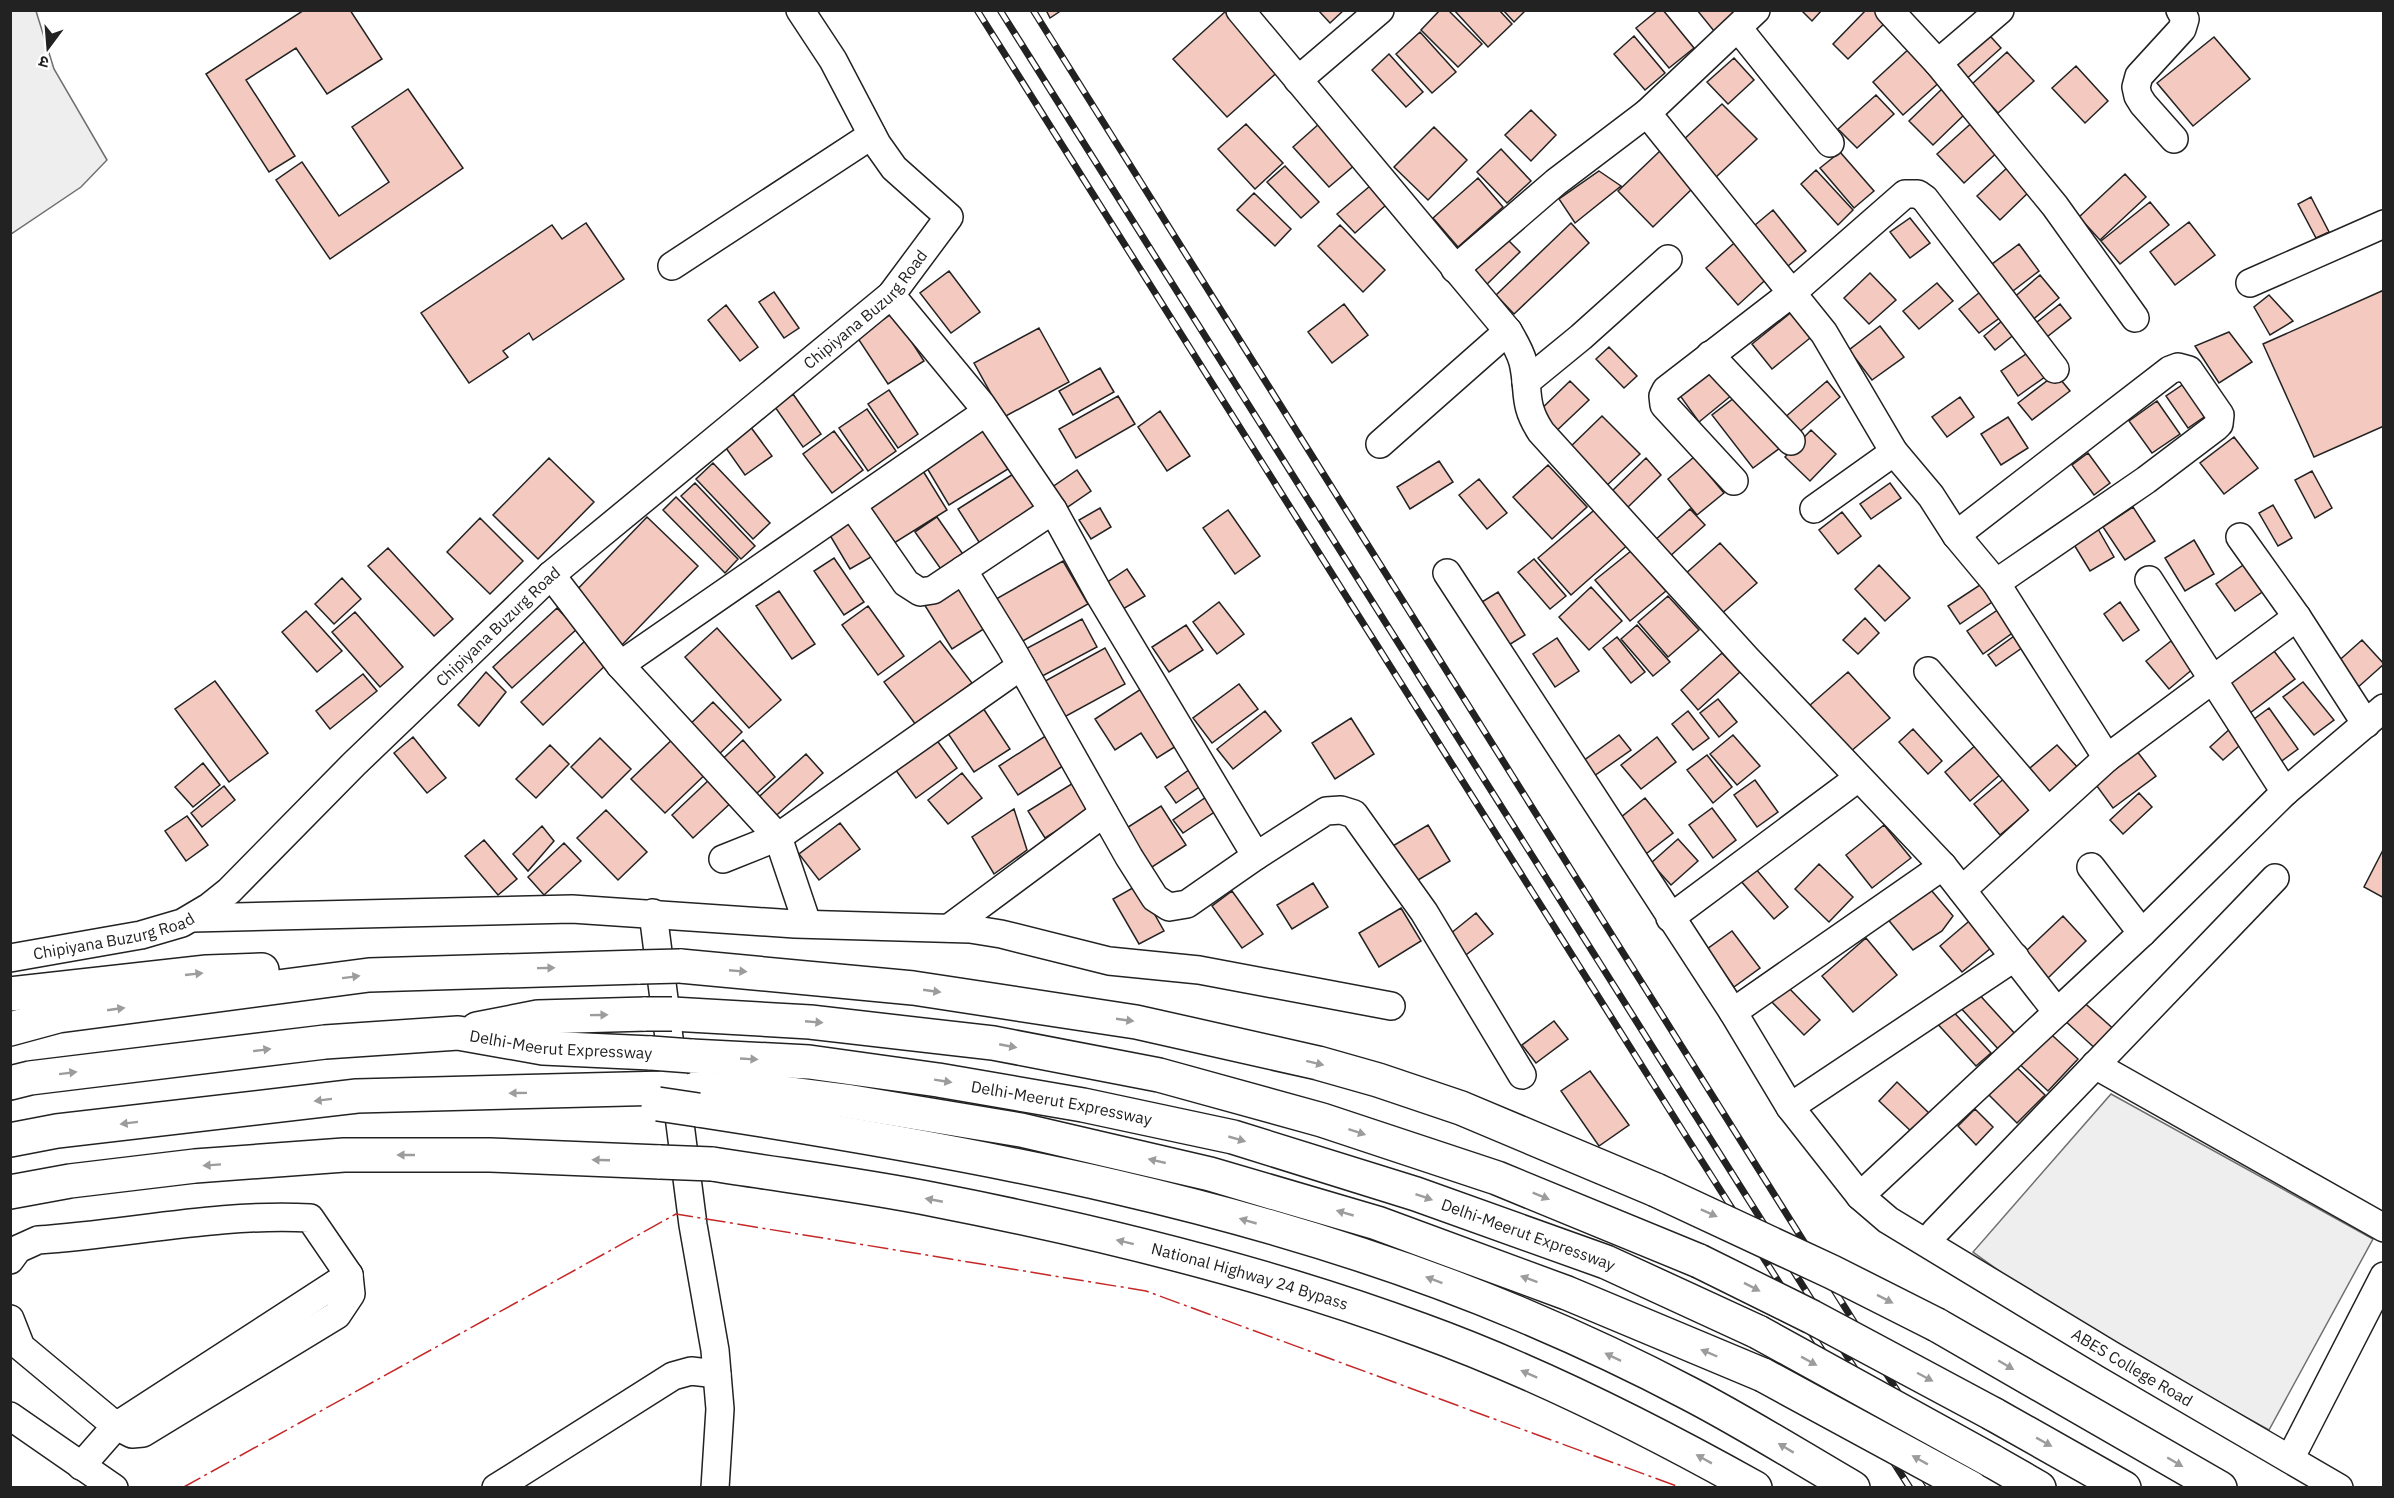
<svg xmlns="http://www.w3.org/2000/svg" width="2394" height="1498" font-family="'IBM Plex Sans','Noto Sans Devanagari',sans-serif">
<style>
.green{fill:#eee;stroke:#6f6f6f;stroke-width:1.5}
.building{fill:#f3c9c0;stroke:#222;stroke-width:1.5}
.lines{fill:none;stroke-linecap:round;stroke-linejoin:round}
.minor-casing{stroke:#222;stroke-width:30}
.highway-casing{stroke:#222;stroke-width:36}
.minor{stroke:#fff;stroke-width:27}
.highway{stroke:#fff;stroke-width:33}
.rail-casing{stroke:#222;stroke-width:7}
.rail{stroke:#fff;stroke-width:4.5;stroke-dasharray:14;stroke-linecap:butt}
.highway-bridge-casing{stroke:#222;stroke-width:36;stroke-linecap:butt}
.highway-bridge{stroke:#fff;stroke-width:33}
.power{stroke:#c62828;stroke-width:1.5;stroke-dasharray:21 4.5 3 4.5;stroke-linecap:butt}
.oneway{fill:#9c9c9c}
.labels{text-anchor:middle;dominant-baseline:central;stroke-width:4.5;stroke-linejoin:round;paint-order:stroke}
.street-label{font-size:16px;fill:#222;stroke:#fff}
</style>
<rect width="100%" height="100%" fill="#fff"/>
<!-- green -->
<path class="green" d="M11 10 36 11 54 69 107 160 81 187 11 234Z
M2111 1094 2373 1239 2269 1430 1998 1280 2002 1273 1973 1252Z"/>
<!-- building -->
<path class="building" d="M304 10H350L382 59 327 94 296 48 246 80 295 156 269 172 206 74Z
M1046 10H1062L1050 18Z
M1227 10 1281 69 1227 117 1173 59Z
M1318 10H1344L1330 23Z
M1440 10H1448L1482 44 1458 67 1421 30Z
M1454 10H1499L1512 24 1488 47Z
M1503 10H1526L1514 22Z
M1658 10H1663L1694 48 1669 68 1636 28Z
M1697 10H1731L1734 14 1714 31Z
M1801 10H1822L1812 21Z
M1866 10H1882L1890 18 1848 59 1833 44Z
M1982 27 2001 48 1964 81 1945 60Z
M1420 32 1456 72 1432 93 1396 54Z
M1634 36 1665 73 1645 90 1614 54Z
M2214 37 2250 79 2193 126 2157 83Z
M1912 46 1942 80 1903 115 1873 82Z
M2007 52 2034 81 1998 113 1972 84Z
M1389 54 1423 92 1406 107 1372 70Z
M1734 58 1754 80 1728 104 1707 82Z
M2076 66 2108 101 2085 123 2052 88Z
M1945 86 1968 111 1933 145 1909 121Z
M408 89 463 168 330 259 276 180 302 162 339 216 389 182 352 127Z
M1876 95 1894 114 1857 148 1838 129Z
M1722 104 1757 139 1715 178 1681 142Z
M1531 110 1556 135 1531 161 1505 135Z
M1976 119 2003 147 1964 183 1937 154Z
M1320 123 1356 164 1329 187 1293 147Z
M1246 124 1283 163 1255 189 1218 149Z
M1434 127 1467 160 1428 200 1394 167Z
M1501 149 1531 181 1507 203 1477 172Z
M1661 150 1696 185 1653 227 1618 191Z
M1840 152 1874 191 1854 208 1820 168Z
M2010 165 2032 189 2000 220 1977 196Z
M1285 166 1319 202 1301 218 1267 182Z
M1816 170 1853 210 1838 225 1801 184Z
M1599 171 1621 186 1575 223 1559 199Z
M2125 174 2146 197 2100 240 2079 217Z
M1478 178 1503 207 1458 247 1433 218Z
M1370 186 1386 205 1355 233 1337 214Z
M1254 193 1291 229 1275 246 1237 210Z
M2311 197 2329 232 2316 238 2298 204Z
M2150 202 2169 225 2120 264 2101 241Z
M1773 210 1806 251 1788 266 1755 225Z
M1910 218 1930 243 1910 258 1890 232Z
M2189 222 2215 255 2175 285 2150 252Z
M586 223 624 279 533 340 529 333 503 351 508 357 469 383 421 313 552 225 562 239Z
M1571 223 1589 243 1514 314 1496 295Z
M1340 225 1385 270 1363 292 1318 246Z
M1504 236 1520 252 1483 288 1467 272Z
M1741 237 1773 273 1738 305 1706 268Z
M2019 244 2039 271 2009 294 1988 267Z
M949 271 980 312 951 333 920 293Z
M1870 273 1896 300 1869 324 1844 298Z
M2040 275 2059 298 2031 321 2012 299Z
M1937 283 1953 301 1919 329 1903 311Z
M1985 288 2005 314 1979 333 1959 309Z
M2384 290V426L2314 457 2263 344Z
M774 292 799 328 784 338 759 302Z
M2269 295 2293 321 2270 335 2254 307Z
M1344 304 1368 335 1332 363 1308 332Z
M2060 304 2071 318 2043 340 2032 326Z
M726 305 758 347 740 361 708 320Z
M1794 310 1815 334 1772 369 1752 344Z
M893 313 924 361 888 384 857 337Z
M2009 315 2021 329 1995 350 1984 336Z
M1880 326 1904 357 1872 380 1849 350Z
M1039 328 1069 382 1004 417 974 363Z
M2229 332 2252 362 2219 383 2195 346Z
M1609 347 1637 376 1624 388 1596 359Z
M2035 348 2052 372 2018 396 2001 371Z
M1706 367 1732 395 1699 422 1676 390Z
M1100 368 1114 392 1073 415 1059 391Z
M2056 374 2070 391 2032 420 2018 403Z
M2191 379 2213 411 2188 428 2166 396Z
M1570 381 1589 400 1551 436 1533 417Z
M1827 381 1840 397 1796 435 1783 419Z
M889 390 918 434 898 448 868 404Z
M1743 391 1784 445 1753 468 1712 415Z
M793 394 821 434 803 447 775 407Z
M1118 396 1135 424 1076 458 1059 429Z
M1960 397 1974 417 1947 437 1932 417Z
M2157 401 2180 434 2152 453 2129 421Z
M867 409 896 451 868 471 839 428Z
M1160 411 1190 456 1167 471 1138 427Z
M1602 416 1640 454 1602 490 1565 452Z
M2008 417 2028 448 2001 465 1981 434Z
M747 422 772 456 745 475 721 441Z
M983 427 1008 469 949 505 924 463Z
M1811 430 1836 454 1810 481 1785 457Z
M834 431 863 470 832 493 803 454Z
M2234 437 2258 468 2224 494 2200 463Z
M2088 453 2110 483 2094 495 2072 465Z
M1694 457 1724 493 1697 515 1668 479Z
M549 458 594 502 538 559 493 515Z
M1646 458 1661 475 1627 508 1611 492Z
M1439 461 1453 482 1410 509 1397 487Z
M713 463 770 523 753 539 696 479Z
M1548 465 1587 507 1552 539 1513 497Z
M920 466 947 510 891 545 864 502Z
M1077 470 1091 491 1062 511 1048 490Z
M1018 471 1044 512 984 550 958 509Z
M2312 471 2332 508 2315 518 2295 480Z
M1479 479 1507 513 1487 529 1459 495Z
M695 483 755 546 741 559 681 496Z
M1890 483 1901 498 1871 519 1860 504Z
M676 497 738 559 725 573 663 510Z
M2273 505 2292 538 2278 546 2259 513Z
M1599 506 1631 542 1571 595 1538 558Z
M2133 507 2155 541 2125 560 2103 527Z
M1100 508 1111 527 1091 539 1079 520Z
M1690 509 1705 525 1669 557 1654 541Z
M1228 510 1260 556 1235 574 1203 528Z
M1842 512 1861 536 1838 554 1819 530Z
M856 515 878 553 850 569 828 532Z
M647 517 698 566 622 645 571 596Z
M937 517 967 560 945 575 915 532Z
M480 518 523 561 490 594 447 552Z
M2098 529 2114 557 2090 571 2073 543Z
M2194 540 2214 574 2185 591 2165 558Z
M1720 543 1757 583 1720 615 1684 575Z
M388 548 453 619 434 636 368 566Z
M1631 551 1666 591 1630 621 1595 580Z
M834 558 864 602 844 615 814 571Z
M1534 559 1566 596 1550 609 1518 572Z
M1063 561 1088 604 1014 646 989 603Z
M2249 561 2268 588 2235 611 2216 584Z
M1879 565 1910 598 1885 621 1855 589Z
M1127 569 1145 596 1123 609 1106 583Z
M342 578 361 599 334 624 315 604Z
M1989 579 2001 596 1960 624 1948 606Z
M963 580 990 625 952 649 924 604Z
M1591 587 1622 621 1589 650 1559 617Z
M779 591 815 644 792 659 756 606Z
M1498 592 1525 635 1504 648 1477 605Z
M1668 596 1699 630 1668 657 1638 622Z
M1219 602 1244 634 1217 654 1193 622Z
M2120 602 2139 630 2123 641 2104 614Z
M868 606 904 656 878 675 842 625Z
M2002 607 2018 629 1983 654 1967 631Z
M557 608 577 629 512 688 493 667Z
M306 611 342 651 317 672 282 632Z
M355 612 403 667 380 687 332 632Z
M1865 618 1879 633 1858 654 1843 640Z
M1082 619 1097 647 1033 681 1018 653Z
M1186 625 1203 650 1169 672 1152 647Z
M1637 625 1670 662 1653 676 1621 639Z
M717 628 781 700 749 728 685 657Z
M2021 631 2029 643 1996 666 1988 655Z
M1617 637 1645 672 1631 683 1603 648Z
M1557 638 1579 671 1555 687 1533 654Z
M587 639 609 662 543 725 521 702Z
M2362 640 2384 664 2356 689 2334 665Z
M940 641 972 683 916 725 884 682Z
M2171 641 2194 668 2169 689 2146 661Z
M2271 647 2295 679 2250 713 2225 681Z
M1105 648 1125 684 1057 721 1038 685Z
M1722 653 1740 672 1698 710 1681 690Z
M486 672 506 692 479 726 458 705Z
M1848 672 1890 718 1850 752 1809 706Z
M363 674 377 691 330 729 316 711Z
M215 681 268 753 229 782 175 709Z
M2303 682 2334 720 2314 735 2283 697Z
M1239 684 1258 709 1212 743 1193 718Z
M1144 687 1181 743 1157 758 1141 733 1115 750 1095 719Z
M1718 699 1737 722 1719 737 1700 713Z
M713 702 742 732 712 761 683 731Z
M981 705 1010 749 974 772 945 729Z
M2269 708 2298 749 2275 766 2246 725Z
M1265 711 1281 731 1233 769 1217 749Z
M1688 711 1709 738 1693 750 1672 724Z
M1351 718 1374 754 1335 779 1312 743Z
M2233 726 2246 740 2223 760 2210 747Z
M1913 729 1942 761 1928 774 1899 742Z
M679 733 712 768 665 813 631 779Z
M933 735 957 768 916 798 892 765Z
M1047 735 1066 764 1018 795 999 766Z
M1619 735 1631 750 1587 781 1576 766Z
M1733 735 1760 766 1737 785 1710 754Z
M413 737 446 778 427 793 394 753Z
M1657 737 1676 762 1641 789 1621 765Z
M600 738 631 769 602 798 571 767Z
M743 740 775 777 747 802 715 766Z
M1977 744 2002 773 1970 801 1945 772Z
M550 745 569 764 536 798 516 779Z
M2057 745 2080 770 2047 799 2024 773Z
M2133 746 2156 776 2113 808 2091 778Z
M806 754 823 773 768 823 751 804Z
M1707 755 1732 787 1713 803 1687 770Z
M203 763 220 785 193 807 175 787Z
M1193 767 1205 783 1176 803 1165 787Z
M962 773 982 798 948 824 928 800Z
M712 777 734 800 693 838 672 815Z
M2006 777 2032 808 2000 835 1974 804Z
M1078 780 1095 807 1045 838 1028 811Z
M1755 780 1778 812 1757 827 1734 795Z
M224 786 235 800 202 827 191 813Z
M2139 793 2152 807 2123 834 2110 820Z
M1209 795 1219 809 1183 833 1173 820Z
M1645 798 1673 833 1642 857 1615 822Z
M1161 806 1186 845 1149 869 1125 829Z
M1712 808 1736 840 1713 858 1689 825Z
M1014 809 1027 850 994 874 972 837Z
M606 810 647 852 618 880 577 838Z
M187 816 208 845 186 861 165 831Z
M840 823 860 849 819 880 799 854Z
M1428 825 1450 861 1408 886 1386 850Z
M1884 825 1911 858 1872 888 1846 855Z
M542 826 554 841 528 871 513 854Z
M1678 839 1698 861 1671 885 1651 863Z
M484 840 517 879 498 895 465 856Z
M564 843 581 861 544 895 528 877Z
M2384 848V898L2364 887Z
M1819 864 1853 897 1829 922 1795 889Z
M1755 868 1788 907 1774 919 1740 880Z
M1313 883 1328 907 1292 929 1277 905Z
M1926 884 1953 916 1942 931 1913 950 1886 917Z
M1138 885 1164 931 1139 944 1113 899Z
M1232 891 1263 934 1242 948 1212 906Z
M1401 908 1421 941 1379 967 1359 933Z
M1476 913 1493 934 1462 958 1445 938Z
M2063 916 2086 941 2048 978 2024 953Z
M1974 917 1997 943 1962 972 1940 946Z
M1732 931 1760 968 1734 987 1707 949Z
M1866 938 1897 975 1853 1012 1822 976Z
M1784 983 1820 1020 1804 1035 1768 998Z
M1976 991 2017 1036 2000 1051 1959 1006Z
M2079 998 2117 1032 2099 1052 2062 1018Z
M1949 1007 1991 1053 1976 1066 1934 1020Z
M1554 1021 1568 1039 1536 1063 1522 1045Z
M2042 1026 2078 1059 2048 1091 2013 1058Z
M2008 1059 2045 1095 2017 1123 1981 1087Z
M1590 1071 1629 1125 1599 1146 1561 1091Z
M1897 1082 1932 1116 1914 1134 1879 1101Z
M1975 1109 1993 1127 1976 1145 1958 1126Z"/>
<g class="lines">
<!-- minor casing -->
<g class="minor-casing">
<g id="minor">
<path d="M1240 10 1508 331C1514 341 1520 351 1523 362 1530 392 1522 403 1541 432L1746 658 1943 866 2057 1012"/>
<path d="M1889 10 1938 63 2055 206 2135 318"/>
<path d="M1738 28 1830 143"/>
<path d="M1938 63 2000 10"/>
<path d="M1298 80 1380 10"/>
<path d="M1647 113 1824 333 1894 452 1931 496 1956 535 1996 583 2107 758"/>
<path d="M2174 139 2143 104 2138 96 2136 87 2139 76 2182 29 2185 19 2180 10"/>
<path d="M672 266 872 135"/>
<path d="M1455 269 1556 182 1647 113 1756 10"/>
<path d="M2250 283 2384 224"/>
<path d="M891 295 981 404 1053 510 1099 594 1256 856 1326 811 1341 810 1354 814 1424 912 1522 1075"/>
<path d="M1710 355 1791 441"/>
<path d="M1526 382 1581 337 1668 259"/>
<path d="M1380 444 1508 331"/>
<path d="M1734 481 1664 405 1663 396 1666 390 1793 292 1905 194H1918L1925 199 2055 369"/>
<path d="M852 505 906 583 920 592 933 590 1053 510"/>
<path d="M1814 509 1894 452"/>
<path d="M1956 535 2170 370 2178 367 2189 370 2220 415 2219 424 2216 427 2146 480 1996 583"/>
<path d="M2240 537 2297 617 2366 724"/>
<path d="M963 570 1011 648 1129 857 1155 898 1169 907 1187 904 1256 856"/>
<path id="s1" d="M1447 573 1733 1012 1790 1107 1860 1196 1888 1220 2111 1355 2339 1488"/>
<path d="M551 575 620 665 778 837 807 923"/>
<path d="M2149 580 2285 792"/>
<path d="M620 665 986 412"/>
<path d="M1928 671 2048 811"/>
<path d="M723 859 778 837 1021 666"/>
<path d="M2091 867 2142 933"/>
<path d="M1962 890 2107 758 2297 617"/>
<path d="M653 913 693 1225 715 1350 720 1409 715 1488"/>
<path d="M192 918 572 909 795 924 970 929 1001 934 1109 961 1199 970 1391 1006"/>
<path d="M1670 918 1858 778"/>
<path d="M949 928 1104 813"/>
<path id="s2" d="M10 958 141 935 182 923 209 907 229 891 354 764 551 575 891 295 949 217 894 168 877 144 833 60 800 10"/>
<path d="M1733 1012 1943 866"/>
<path d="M2095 1065 2384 1228"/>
<path d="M1790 1107 2015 957"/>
<path d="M1860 1196 2142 933 2285 792 2384 708"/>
<path d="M1935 1232 2275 878"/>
<path d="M10 1260 18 1249 38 1240C129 1234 219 1213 310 1218L349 1275 351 1294 337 1315 143 1433 132 1434 116 1426 81 1466"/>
<path d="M10 1319 21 1347 116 1426 349 1275"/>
<path d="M10 1416 114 1488"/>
<path d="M2290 1459 2384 1276"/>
<path d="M496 1488 673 1376 691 1371 717 1374"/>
</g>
</g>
<!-- highway casing -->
<g class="highway-casing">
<g id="highway">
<path d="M680 966 913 988 1136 1022 1318 1063 1378 1080 1461 1108 1656 1190"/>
<path d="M10 994 207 972 262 970"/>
<path d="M672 1014 810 1022 993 1043 1159 1075 1322 1120 1497 1178 1699 1261"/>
<path d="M10 1029 58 1016 369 975 640 967"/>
<path d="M477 1029 538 1017 646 1014"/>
<path id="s3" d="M691 1056 809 1062 938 1080 1083 1105 1233 1137 1416 1194 1606 1262 1758 1332"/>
<path id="s4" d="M10 1083 30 1078 325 1042 458 1033 543 1048 651 1053"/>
<path d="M695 1089 768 1091 846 1101 1021 1130 1210 1174 1377 1223 1567 1293 1763 1375"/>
<path d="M698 1110C977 1153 1259 1204 1520 1314 1577 1338 1633 1364 1688 1393 1744 1422 1798 1456 1853 1488"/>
<path d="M10 1140 57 1131 357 1096 666 1088"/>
<path id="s5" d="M712 1164C787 1176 862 1185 936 1200 1100 1232 1264 1272 1421 1330 1537 1372 1648 1428 1755 1488"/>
<path d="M10 1192 70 1181 195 1166 344 1155H490L660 1162"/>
<path d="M1937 1325 2220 1488"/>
<path d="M1993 1414 2124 1488"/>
<path d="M1992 1461 2039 1488"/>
</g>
</g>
<!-- minor -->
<use href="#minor" class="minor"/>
<!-- highway -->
<use href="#highway" class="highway"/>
<!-- rail casing -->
<g class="rail-casing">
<path id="rail" d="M977 10 1691 1144 1910 1488
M1000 10 1930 1488
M1033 10 1958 1488"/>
</g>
<!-- rail -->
<use href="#rail" class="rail"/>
<!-- highway-bridge casing -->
<g class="highway-bridge-casing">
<path id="highway-bridge" d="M640 967 680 966
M646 1014H672
M651 1053 691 1056
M658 1104 698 1110
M660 1162 712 1164
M1656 1190 1832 1272 1937 1325
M1699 1261 1812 1317 1993 1414
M1758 1332 1992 1461
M1763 1375 1971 1488"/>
</g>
<!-- highway-bridge -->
<use href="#highway-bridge" class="highway-bridge"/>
<!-- power -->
<path class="power" d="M182 1488 676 1214 1146 1291 1682 1488"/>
</g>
<!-- one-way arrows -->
<defs><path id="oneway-solid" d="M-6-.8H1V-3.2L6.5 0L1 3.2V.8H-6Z" transform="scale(1.5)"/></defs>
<g class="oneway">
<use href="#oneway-solid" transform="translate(546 968) rotate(-1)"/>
<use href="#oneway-solid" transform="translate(738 971) rotate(5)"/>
<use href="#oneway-solid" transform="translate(194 974) rotate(-6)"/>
<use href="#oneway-solid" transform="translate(351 977) rotate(-7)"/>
<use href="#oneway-solid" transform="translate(932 991) rotate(8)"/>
<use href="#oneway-solid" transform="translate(116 1009) rotate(-8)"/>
<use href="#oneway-solid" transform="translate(599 1015) rotate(-1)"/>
<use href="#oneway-solid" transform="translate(1125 1020) rotate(8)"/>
<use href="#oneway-solid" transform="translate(814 1022) rotate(5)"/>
<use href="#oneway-solid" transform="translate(1008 1046) rotate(11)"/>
<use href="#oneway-solid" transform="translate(262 1050) rotate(-7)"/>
<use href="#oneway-solid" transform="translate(749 1059) rotate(3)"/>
<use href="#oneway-solid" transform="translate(1315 1063) rotate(14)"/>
<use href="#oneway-solid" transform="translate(68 1073) rotate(-7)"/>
<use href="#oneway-solid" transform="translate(943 1081) rotate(9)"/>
<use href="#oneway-solid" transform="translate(518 1093) rotate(179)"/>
<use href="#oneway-solid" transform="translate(323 1100) rotate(173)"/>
<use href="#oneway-solid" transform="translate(129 1123) rotate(173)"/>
<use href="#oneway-solid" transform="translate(1357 1132) rotate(18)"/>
<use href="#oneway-solid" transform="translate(1237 1139) rotate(16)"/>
<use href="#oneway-solid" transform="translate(406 1155) rotate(180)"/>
<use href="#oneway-solid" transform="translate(601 1160) rotate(-178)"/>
<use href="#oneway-solid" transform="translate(1157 1161) rotate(-167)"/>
<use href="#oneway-solid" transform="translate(212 1165) rotate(176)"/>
<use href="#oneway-solid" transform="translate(1541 1196) rotate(22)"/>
<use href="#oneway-solid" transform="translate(1424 1197) rotate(19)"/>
<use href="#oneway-solid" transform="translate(934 1200) rotate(-169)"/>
<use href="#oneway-solid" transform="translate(1345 1213) rotate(-164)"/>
<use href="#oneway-solid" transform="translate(1709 1213) rotate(24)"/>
<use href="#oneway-solid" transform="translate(1248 1221) rotate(-164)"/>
<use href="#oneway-solid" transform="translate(1125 1242) rotate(-166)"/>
<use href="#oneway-solid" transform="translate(1529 1279) rotate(-160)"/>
<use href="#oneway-solid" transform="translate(1434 1280) rotate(-159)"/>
<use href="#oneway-solid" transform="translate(1752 1287) rotate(27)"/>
<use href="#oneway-solid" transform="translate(1885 1299) rotate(27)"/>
<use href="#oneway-solid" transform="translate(1709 1353) rotate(-157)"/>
<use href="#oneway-solid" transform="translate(1613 1357) rotate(-154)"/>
<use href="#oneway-solid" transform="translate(1809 1361) rotate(29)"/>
<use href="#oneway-solid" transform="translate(2006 1365) rotate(30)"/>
<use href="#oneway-solid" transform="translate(1529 1374) rotate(-156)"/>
<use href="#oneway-solid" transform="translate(1925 1377) rotate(28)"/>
<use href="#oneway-solid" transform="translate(2044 1442) rotate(29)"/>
<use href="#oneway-solid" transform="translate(1786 1448) rotate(-149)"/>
<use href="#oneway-solid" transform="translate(1704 1459) rotate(-151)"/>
<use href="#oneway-solid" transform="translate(1920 1460) rotate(-151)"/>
<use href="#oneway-solid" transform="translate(2175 1462) rotate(30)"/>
</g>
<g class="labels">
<!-- street labels -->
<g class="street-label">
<text stroke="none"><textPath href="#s2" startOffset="1096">Chipiyana Buzurg Road</textPath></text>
<text stroke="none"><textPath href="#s2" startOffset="610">Chipiyana Buzurg Road</textPath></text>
<text stroke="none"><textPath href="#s2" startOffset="106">Chipiyana Buzurg Road</textPath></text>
<text stroke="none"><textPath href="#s4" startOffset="555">Delhi-Meerut Expressway</textPath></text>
<text stroke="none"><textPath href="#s3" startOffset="374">Delhi-Meerut Expressway</textPath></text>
<text stroke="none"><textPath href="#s3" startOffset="860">Delhi-Meerut Expressway</textPath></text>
<text stroke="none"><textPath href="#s5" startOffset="550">National Highway 24 Bypass</textPath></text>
<text stroke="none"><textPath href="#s1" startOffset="1070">ABES College Road</textPath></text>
</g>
</g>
<!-- border -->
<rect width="2394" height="1498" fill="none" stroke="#222222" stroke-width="24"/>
<!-- north arrow -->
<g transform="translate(48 48) rotate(196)" stroke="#ffffff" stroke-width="4.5" paint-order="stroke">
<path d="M0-4.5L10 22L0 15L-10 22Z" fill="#222222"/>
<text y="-9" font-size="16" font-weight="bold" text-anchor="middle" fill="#222222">उ</text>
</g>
</svg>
